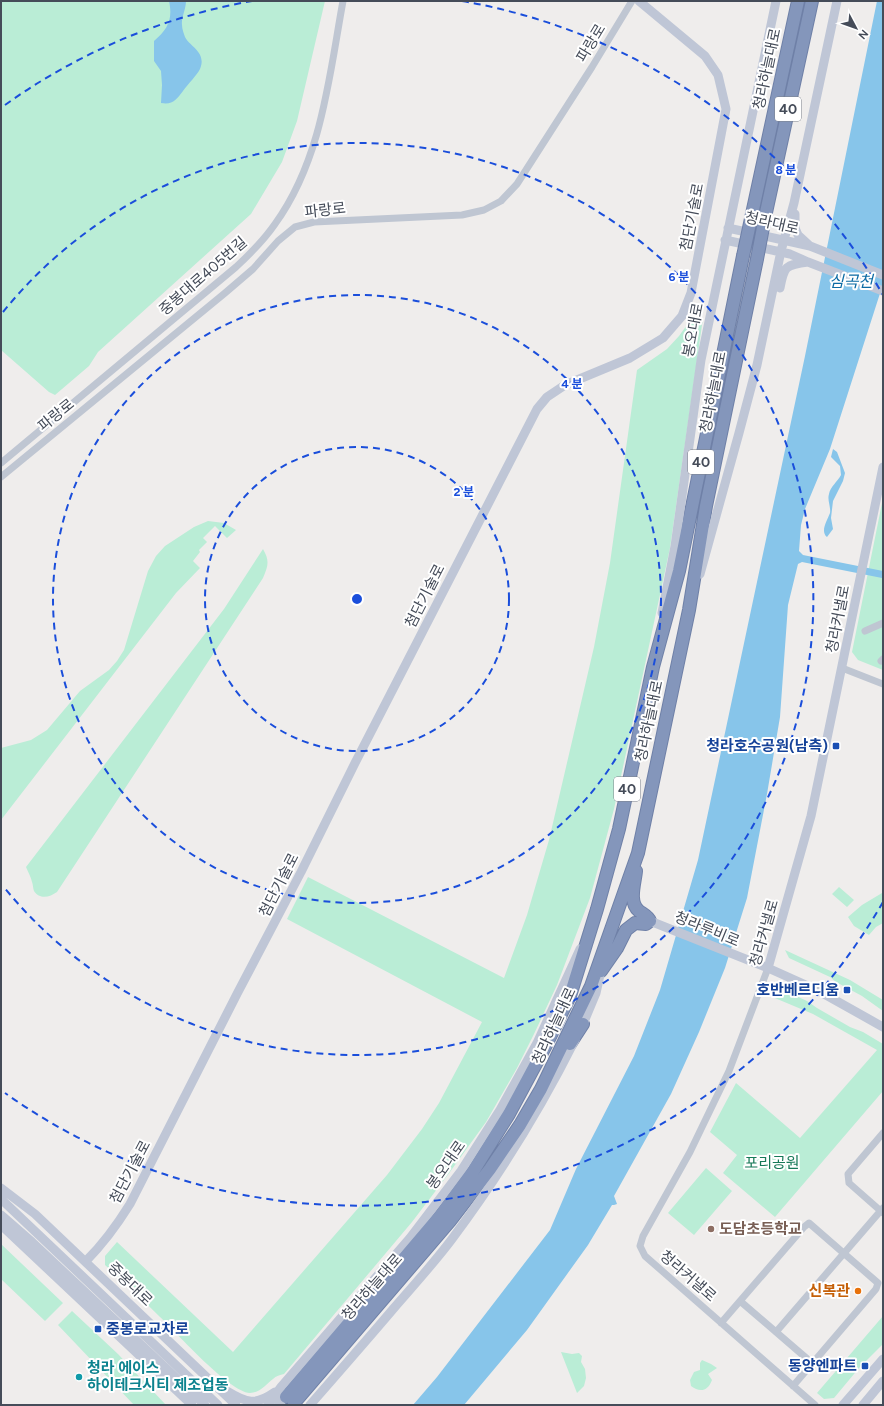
<svg xmlns="http://www.w3.org/2000/svg" width="884" height="1406" font-family="Figtree,'Noto Sans KR',sans-serif">
<style>
.green{fill:#baedd6}
.water{fill:#87c5ea}
.lines{fill:none;stroke-linecap:round;stroke-linejoin:round}
.highway-casing{stroke:#6f80a7;stroke-width:14}
.street{stroke:#bfc6d2;stroke-width:7}
.secondary{stroke:#bfc6d6;stroke-width:9}
.highway{stroke:#8496bb;stroke-width:12}
.highway-bridge-casing{stroke:#6f80a7;stroke-width:14;stroke-linecap:butt}
.highway-bridge{stroke:#8496bb;stroke-width:12}
.ring{fill:none;stroke:#1a4edb;stroke-width:2;stroke-dasharray:7 5}
.transit-dot{fill:#1a4fb4;stroke:#fff;stroke-width:1.5}
.education-dot{fill:#8d6e63;stroke:#fff;stroke-width:1.5}
.food-dot{fill:#e8710a;stroke:#fff;stroke-width:1.5}
.culture-dot{fill:#0f9aa8;stroke:#fff;stroke-width:1.5}
.labels{text-anchor:middle;dominant-baseline:central;stroke-width:4;stroke-linejoin:round;paint-order:stroke}
.shield{fill:#fff;stroke:#7d828b;stroke-width:1}
.shield-label{font-size:14px;font-weight:bold;fill:#454c59}
.street-label{font-size:15px;fill:#454c59;stroke:#fff}
.transit-label{font-size:15px;font-weight:bold;fill:#164399;stroke:#fff;text-anchor:end}
.park-label{font-size:15px;fill:#177958;stroke:#fff}
.education-label{font-size:15px;font-weight:bold;fill:#785e54;stroke:#fff;text-anchor:start}
.food-label{font-size:15px;font-weight:bold;fill:#c56008;stroke:#fff;text-anchor:end}
.culture-label{font-size:15px;font-weight:bold;fill:#0d838f;stroke:#fff;text-anchor:start}
.water-label{font-size:16px;font-style:italic;fill:#0d6ba4;stroke:#fff}
.centre{fill:#1a4edb;stroke:#fff;stroke-width:2}
.ring-label{font-size:12px;text-anchor:middle;font-weight:bold;fill:#1a4edb;stroke:#fff;stroke-width:4;stroke-linejoin:round;paint-order:stroke}
</style>
<rect width="100%" height="100%" fill="#efedec"/>
<!-- green -->
<path class="green" d="M1 1H325L297 121 282 162 251 214 98 352 89 366 55 395 49 392 1 350Z
M692 318H703L670 548 614 809 590 898 557 985 534 1034 517 1068 486 1122 447 1176 412 1222 284 1374C280 1375 276 1376 273 1379 266 1384 260 1393 250 1393 229 1392 177 1333 160 1317 142 1299 124 1282 105 1265V1256L117 1242 233 1352 387 1175 422 1129 439 1103 482 1022 287 919 308 877 504 978 527 915 549 840 594 647 610 563 637 370 667 349 679 336Z
M883 498V670L858 660 852 652Z
M208 521 224 523 236 530 227 538 215 526 203 538 207 542 199 550 200 552 193 561 200 568 176 593 1 820V748L31 740 47 730 80 691 109 670 117 661 124 650 148 571 156 556 165 546 194 527Z
M263 549C270 561 268 566 263 578L57 892C50 897 40 900 34 891 33 889 33 884 32 882 31 877 28 872 26 867L224 609Z
M839 887 854 900 847 907 832 894Z
M882 893 883 923 876 927 869 935 854 926 848 917 862 905Z
M785 950 850 980 883 1000V1011L862 996 836 982 830 977 789 958Z
M779 988 807 1001 817 1008 850 1027 863 1032 883 1044V1091L775 1217 723 1173 737 1155 710 1132 736 1083 800 1138 877 1050 813 1014 770 996 772 992Z
M706 1168 732 1191 694 1235 668 1213Z
M1 1244 63 1303 45 1321 1 1279Z
M72 1311 118 1354 166 1405H134L58 1325Z
M883 1316V1344L859 1368 834 1398 824 1399 817 1393Z
M561 1352 572 1354 579 1353 582 1356 581 1362 585 1369 586 1378 584 1386 577 1393Z
M702 1360 711 1364 717 1368 708 1374 712 1380C708 1391 700 1393 691 1386L690 1380 694 1372 700 1370V1363Z"/>
<!-- water -->
<path class="water" d="M169 1H186C186 9 181 18 182 25 182 29 184 34 185 37 190 47 207 52 200 69 197 75 188 84 183 91 176 100 173 105 161 103L162 85 161 71 154 61V41C168 29 173 19 169 1Z
M877 1H883V284L830 449 805 509 801 525 799 551 803 555 883 571V577L882 578 802 562 798 564 788 605 780 717 767 794 747 898 725 968 699 1032 671 1094 614 1196 617 1204 614 1205H612L588 1245 527 1330 464 1405H413L437 1377 550 1230 576 1169 634 1056 660 990 698 860 805 356Z
M833 449 837 452 845 473 843 481 833 501 831 518 833 529 827 537C820 531 827 521 830 513 831 507 827 500 829 494 830 487 838 481 841 475L840 466 831 457Z"/>
<g class="lines">
<!-- highway casing -->
<g class="highway-casing">
<path id="highway" d="M752 214 798 1
M765 217 812 1
M601 971 617 948 626 930 635 923 646 924 650 921C648 916 643 914 639 911 628 902 635 883 636 871
M570 1044 583 1024
M286 1397 440 1216 474 1170 509 1114 545 1047 570 996 597 909 619 829 653 667 679 571 743 256
M294 1403 450 1221 490 1169 520 1125 541 1089 591 986 638 853 689 610 706 506 757 259"/>
</g>
<!-- street -->
<path class="street" d="M1 463 236 267C250 254 264 240 275 224 322 159 329 77 343 1
M1 477 225 293 253 269 278 241 295 227 314 222 462 215 484 210 501 201 517 184 592 67 632 1
M865 631 883 623
M881 661 883 659
M842 668 883 684
M768 968 729 1071 690 1152 643 1236 640 1246 645 1256 815 1405
M883 1133 848 1174 849 1183 883 1213
M740 1301 812 1363
M721 1323 804 1227 809 1223 878 1283 876 1289 793 1386
M776 1332 883 1208"/>
<!-- secondary -->
<path class="secondary" d="M795 214V228L798 235 810 246 883 275
M728 228 810 246
M725 240 790 254 808 262 883 291
M780 288C784 266 785 265 808 262
M700 574 739 433 757 365 781 251 794 203 837 1
M662 613 675 546 701 360 776 1
M650 921 768 968 817 990 883 1027
M768 968 811 816 883 467
M581 1029 596 993 600 975
M1 1188 35 1214 236 1405
M1 1199 218 1405
M1 1215 32 1242 205 1405
M1 1225 192 1405
M86 1261C103 1244 117 1225 130 1204L238 992 301 872 355 763 537 409 547 397 565 385 630 358 663 338 682 316 691 293 726 109 718 75 705 56 639 1
M227 1391C247 1403 255 1406 275 1392
M268 1405 281 1387 410 1238 461 1171 500 1110 537 1043 580 949
M281 1405 279 1403 281 1389
M310 1405C338 1373 366 1341 394 1308 413 1286 434 1263 452 1239 499 1176 540 1110 575 1040
M843 1405 883 1359
M863 1405 883 1381"/>
<!-- highway -->
<use href="#highway" class="highway"/>
<!-- highway-bridge casing -->
<g class="highway-bridge-casing">
<path id="highway-bridge" d="M743 256 752 214
M757 259 765 217"/>
</g>
<!-- highway-bridge -->
<use href="#highway-bridge" class="highway-bridge"/>
</g>
<!-- distance rings -->
<g class="ring">
<circle cx="357" cy="599" r="152"/>
<circle cx="357" cy="599" r="304"/>
<path d="M3 312A456 456 0 1 1 3 886"/>
<path d="M883 902A607 607 0 0 1 5 1093M5 105A607 607 0 0 1 252 1M462 1A607 607 0 0 1 883 295"/>
</g>
<!-- markers -->
<g class="transit-dot">
<rect x="832" y="742" width="8" height="8" rx="2"/>
<rect x="843" y="986" width="8" height="8" rx="2"/>
<rect x="94" y="1325" width="8" height="8" rx="2"/>
<rect x="861" y="1362" width="8" height="8" rx="2"/>
</g>
<circle class="education-dot" cx="711" cy="1229" r="4"/>
<circle class="food-dot" cx="858" cy="1291" r="4"/>
<circle class="culture-dot" cx="79" cy="1377" r="4"/>
<g class="labels">
<!-- shield labels -->
<g class="shield">
<rect x="775" y="97" width="26" height="24" rx="3"/>
<rect x="688" y="450" width="26" height="24" rx="3"/>
<rect x="614" y="777" width="26" height="24" rx="3"/>
</g>
<g class="shield-label">
<text x="788" y="109">40</text>
<text x="701" y="462">40</text>
<text x="627" y="789">40</text>
</g>
<!-- street labels -->
<g class="street-label">
<text transform="translate(591 43) rotate(-59)">파랑로</text>
<text transform="translate(767 69) rotate(-78)">청라하늘대로</text>
<text transform="translate(325 210) rotate(-6)">파랑로</text>
<text transform="translate(692 217) rotate(-79)">첨단기술로</text>
<text transform="translate(772 223) rotate(13)">청라대로</text>
<text transform="translate(203 276) rotate(-41)">중봉대로405번길</text>
<text transform="translate(693 330) rotate(-79)">봉오대로</text>
<text transform="translate(713 392) rotate(-79)">청라하늘대로</text>
<text transform="translate(56 415) rotate(-39)">파랑로</text>
<text transform="translate(425 596) rotate(-63)">첨단기술로</text>
<text transform="translate(838 619) rotate(-79)">청라커낼로</text>
<text transform="translate(649 721) rotate(-78)">청라하늘대로</text>
<text transform="translate(279 885) rotate(-63)">첨단기술로</text>
<text transform="translate(707 929) rotate(22)">청라루비로</text>
<text transform="translate(764 933) rotate(-74)">청라커낼로</text>
<text transform="translate(554 1026) rotate(-65)">청라하늘대로</text>
<text transform="translate(446 1165) rotate(-55)">봉오대로</text>
<text transform="translate(130 1172) rotate(-62)">첨단기술로</text>
<text transform="translate(688 1276) rotate(41)">청라커낼로</text>
<text transform="translate(130 1284) rotate(44)">중봉대로</text>
<text transform="translate(372 1287) rotate(-49)">청라하늘대로</text>
</g>
<!-- transit labels -->
<g class="transit-label">
<text x="828" y="746">청라호수공원(남측)</text>
<text x="839" y="990">호반베르디움</text>
<text x="106" y="1329" text-anchor="start">중봉로교차로</text>
<text x="857" y="1366">동양엔파트</text>
</g>
<!-- park labels -->
<g class="park-label">
<text x="772" y="1163">포리공원</text>
</g>
<!-- education labels -->
<g class="education-label">
<text x="719" y="1229">도담초등학교</text>
</g>
<!-- food labels -->
<g class="food-label">
<text x="850" y="1291">신복관</text>
</g>
<!-- culture labels -->
<g class="culture-label">
<text x="87" y="1368">청라 에이스<tspan x="87" dy="17">하이테크시티 제조업동</tspan></text>
</g>
<!-- water labels -->
<g class="water-label">
<text x="851" y="281">심곡천</text>
</g>
</g>
<circle cx="357" cy="599" r="6" class="centre"/>
<g class="ring-label">
<text x="786" y="174">8 분</text>
<text x="679" y="281">6 분</text>
<text x="572" y="388">4 분</text>
<text x="464" y="496">2 분</text>
</g>
<!-- border -->
<rect width="884" height="1406" fill="none" stroke="#454c59" stroke-width="4"/>
<!-- north arrow -->
<g transform="translate(856 28) rotate(131)" stroke="#ffffff" stroke-width="3" paint-order="stroke">
<path d="M0-3L7 15L0 10L-7 15Z" fill="#454c59"/>
<text y="-6" font-size="11" font-weight="bold" text-anchor="middle" fill="#454c59">N</text>
</g>
</svg>
